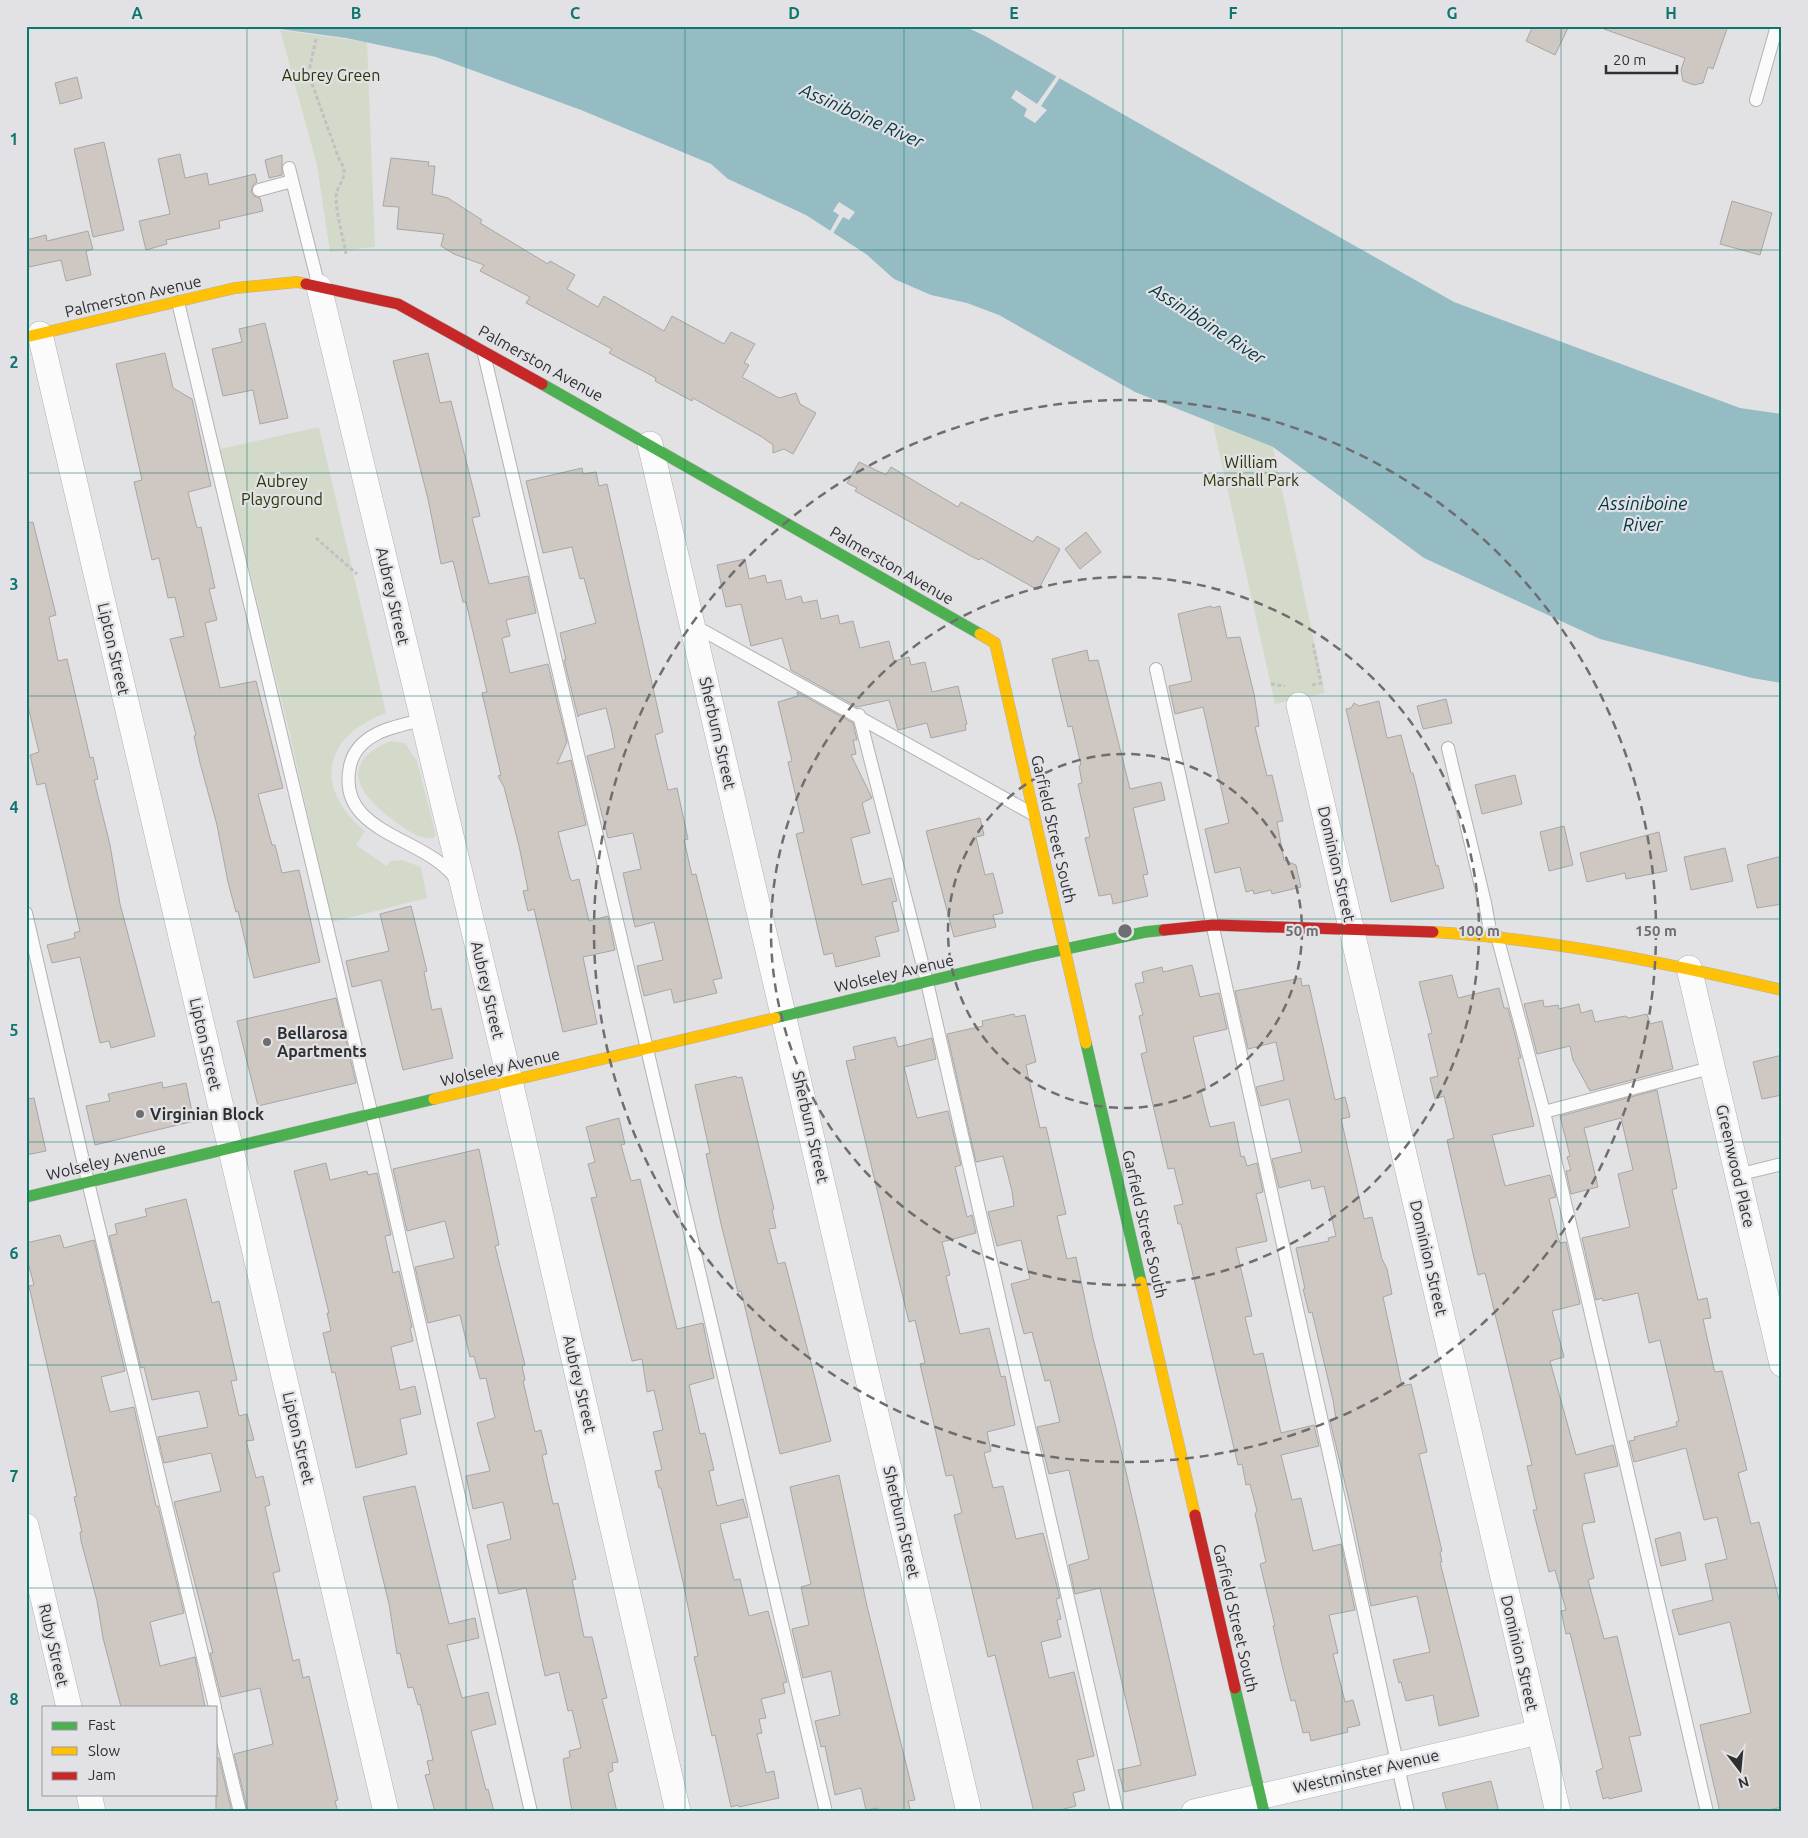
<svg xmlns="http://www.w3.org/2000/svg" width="1808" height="1838" font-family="Ubuntu,sans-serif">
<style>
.green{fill:#d4daca}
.water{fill:#95bcc3}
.pier{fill:#e2e2e5}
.building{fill:#cec7c2;stroke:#a7a7a7}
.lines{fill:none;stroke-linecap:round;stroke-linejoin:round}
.lane-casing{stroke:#b2b2b4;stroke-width:14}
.street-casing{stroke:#b2b2b4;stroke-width:26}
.fast-casing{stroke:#b2b2b4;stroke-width:12}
.slow-casing{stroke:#b2b2b4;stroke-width:12}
.jam-casing{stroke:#b2b2b4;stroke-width:12}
.path{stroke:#c1c1c3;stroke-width:3;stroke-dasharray:4 2.5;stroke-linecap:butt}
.lane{stroke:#fbfbfb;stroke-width:12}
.street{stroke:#fbfbfb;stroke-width:25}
.fast{stroke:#4caf50;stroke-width:11}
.slow{stroke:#ffc107;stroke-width:11}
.jam{stroke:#c62828;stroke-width:11}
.grid{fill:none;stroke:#0f766e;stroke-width:1;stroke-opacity:0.55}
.ring{fill:none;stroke:#6e6e70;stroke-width:2.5;stroke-dasharray:9 6}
.poi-dot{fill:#6e6e70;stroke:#e1e1e6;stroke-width:2}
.labels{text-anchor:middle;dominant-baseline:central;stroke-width:4.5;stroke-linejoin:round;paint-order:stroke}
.park-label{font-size:16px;fill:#2a3605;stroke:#e1e1e6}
.street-label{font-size:16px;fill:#2f3031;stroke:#e1e1e6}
.poi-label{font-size:16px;font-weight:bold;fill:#2f3031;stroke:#e1e1e6;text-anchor:start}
.water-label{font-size:18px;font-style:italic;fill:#00363e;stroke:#e1e1e6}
.centre{fill:#6e6e70;stroke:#e1e1e6;stroke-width:2.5}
.ring-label{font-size:15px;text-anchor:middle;font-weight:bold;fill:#6e6e70;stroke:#e1e1e6;stroke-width:4.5;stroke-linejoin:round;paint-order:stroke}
.neatline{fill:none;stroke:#0f766e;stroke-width:2}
.grid-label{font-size:16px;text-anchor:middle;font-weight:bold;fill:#0f766e}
</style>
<rect width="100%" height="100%" fill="#e2e2e5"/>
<!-- green -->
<path class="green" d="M280 30 367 42 375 247 330 252 317 165Z
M1213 424 1230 429 1273 447 1325 693 1275 704Z
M319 427 386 713C323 736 313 788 365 831L356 845 387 866 390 861 402 860 421 867 427 898 332 922 289 731 220 449Z
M390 741 405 743 417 761 436 835 433 838C419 841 400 825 389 817 355 790 341 762 390 741Z"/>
<!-- water -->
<path class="water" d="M258 26H964L985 36 1454 302 1740 408 1782 414V683L1752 678 1600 639 1424 558 1273 447 1135 392 999 315 967 303 931 295 894 279 866 254 806 215 728 179 711 164 581 110 436 57 346 38Z"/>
<!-- pier -->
<path class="pier" d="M1058 74 1061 76 1041 106 1047 110 1035 123 1024 116 1027 109 1011 98 1016 90 1037 104Z
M839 202 855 212 849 220 843 217 832 235 829 233 839 215 833 211Z"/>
<!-- building -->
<path class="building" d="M1533 26H1569L1555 55 1526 41Z
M1604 26H1728L1713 69 1708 67 1703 83 1694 85 1683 81 1681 70 1685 58 1604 29Z
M77 77 82 98 60 104 55 83Z
M104 142 124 230 93 237 74 149Z
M180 154 185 178 207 173 209 185 255 174 257 182 253 185 251 192 254 196 260 198 263 211 219 221 220 228 166 240 167 244 146 250 139 221 170 214 158 159Z
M282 155V175L269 178 265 160Z
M391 158 429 162 428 166H435L432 194 448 198 482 220 480 223 548 264 550 261 575 275 567 289 598 307 604 296 664 331 672 316 724 344 731 332 755 344 744 363 749 365 742 377 779 398 796 393 800 404 816 413 793 454 784 449 773 453V445L762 437 693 398 692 401 655 381 656 378 609 353 612 349 526 303 530 297 480 271 484 265 454 254 441 246 444 234 397 229 399 207 383 206Z
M1732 201 1772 213 1760 255 1720 244Z
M88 231 93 249 86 251 91 275 66 281 61 260 29 267 26 240 46 235 47 241Z
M265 323 288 418 260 424 253 390 223 396 212 349 242 342 239 329Z
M165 353 173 388 192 399 211 486 188 492 197 528 201 527 215 588 209 589 217 620 205 623 220 688 256 681 283 788 258 794 272 845H275L282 873 299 870 320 962 254 978 238 911 236 912 228 882 217 825 200 763 194 736 196 735 170 639 184 636 175 597 168 598 159 558 152 560 134 482 142 480 116 364Z
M428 353 440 403 451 401 480 516 472 518 489 584 528 576 536 613 506 620 510 636 502 638 510 673 548 664 567 742 557 764 571 760 586 825 558 832 570 878 572 881 579 879 589 921 608 916 615 950 583 957 597 1024 563 1032 534 909 528 911 523 891 528 890 519 846 504 787 498 776 501 775 482 693 487 692 466 602H463L453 561 441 564 428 499 393 361Z
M859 462 886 475 891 467 958 507 961 502 1033 542 1037 536 1060 549 1038 590 981 558 979 560 969 555 855 491 857 488 847 483Z
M582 468 583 474 596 472 599 486 607 484 663 732 655 735 668 790 677 788 688 839 684 840 692 875 696 874 722 978 713 980 717 993 674 1003 671 989 644 996 637 966 663 960 654 922 635 927 623 873 641 869 633 833 608 838 587 756 615 748 611 728 606 708 579 715 578 717 564 660H566L560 633 596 623 584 578 580 579 572 547 543 553 526 481Z
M33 522 56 615 49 617 58 661 67 659 90 758 93 757 98 779 94 780 110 845 120 904 155 1036 111 1048 109 1041 100 1043 80 957 52 963 47 945 75 938 74 933 80 931 45 783 37 785 30 755 39 752 26 698V523Z
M1086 532 1101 552 1080 569 1065 549Z
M745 559 749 579 765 575 767 583 781 580 786 600 801 596 803 603 817 600 821 619 838 615 840 624 853 621 860 648 889 641 894 661 909 657 911 665 925 662 932 692 958 686 967 724 965 725 966 730 931 738 927 723 898 730 889 700 857 707 791 670 782 638 751 646 741 604 726 607 717 565Z
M1211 606 1212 608 1220 606 1227 638 1240 637 1254 694 1259 726 1255 727 1267 776 1272 775 1283 821 1277 822 1284 860 1296 865 1301 887 1272 894 1271 890 1254 894 1253 890 1246 892 1240 867 1215 873 1205 829 1229 823 1203 707 1175 714 1169 686 1192 681 1178 614Z
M1087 650 1089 661 1098 660 1130 789 1161 782 1165 800 1133 808 1148 874 1143 875 1148 896 1113 904 1111 894 1099 896 1085 838 1090 837 1078 784 1082 783 1079 766 1081 765 1072 726 1068 727 1052 659Z
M797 692 853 723 857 740H853L856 754 851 755 872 798 862 803 870 833 851 838 862 885 891 878 897 901 892 902 899 931 875 937 880 956 836 967 833 953 824 955 796 834 804 832 788 762 792 761 778 702 798 696Z
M1446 699 1452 723 1423 729 1417 706Z
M1379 701 1387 738 1401 735 1411 773H1413L1436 866 1438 865 1444 888 1391 902 1346 709 1351 708 1354 703 1359 706Z
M1515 775 1522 804 1482 814 1475 785Z
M980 818 984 835 976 837 985 875 993 873 1003 913 993 915 996 927 954 937 926 831Z
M1564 826 1573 865 1549 871 1540 832Z
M1659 832 1667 871 1626 879 1625 873 1587 882 1580 853Z
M1725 848 1733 881 1691 890 1684 857Z
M1782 856V904L1757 908 1747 865Z
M411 906 427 971 424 972 432 1010 441 1008 453 1058 403 1070 381 980 352 987 346 961 389 951 380 914Z
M1192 965 1200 997 1219 993 1227 1029 1193 1037 1206 1090 1201 1092 1210 1127 1234 1122 1241 1157 1244 1156 1247 1166 1257 1163 1263 1192 1256 1194 1267 1241 1236 1248 1252 1316 1245 1317 1254 1355 1263 1353 1281 1433 1314 1425 1319 1446 1281 1455 1292 1500 1301 1498 1313 1551 1341 1544 1355 1610 1329 1615 1338 1653 1333 1654 1345 1702 1353 1700 1360 1725 1347 1728 1348 1732 1311 1741 1309 1732 1303 1733 1295 1700 1291 1701 1282 1665 1273 1626H1275L1260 1564 1266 1562 1255 1514 1257 1511 1250 1484 1246 1485 1242 1464 1238 1465 1181 1224H1178L1174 1206 1183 1204 1174 1168 1168 1169 1141 1054 1147 1052 1139 1016 1143 1015 1135 984 1144 982 1142 972 1162 967 1163 972Z
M1452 975 1458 998 1499 988 1504 1008H1508L1521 1058H1518L1534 1126 1492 1135 1505 1186 1550 1175 1556 1197 1549 1199 1558 1238 1560 1243 1566 1242 1580 1304 1552 1311 1564 1357 1550 1361 1576 1455 1613 1445 1618 1466 1584 1474 1595 1522 1583 1524 1582 1528 1594 1578 1588 1580 1604 1639 1617 1636 1641 1735 1629 1737 1642 1791 1609 1799V1797L1603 1799 1596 1771 1603 1768 1570 1633 1566 1634 1561 1611 1566 1610 1555 1570 1549 1572 1540 1537 1533 1510H1537L1527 1466 1532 1465 1485 1273 1478 1275 1447 1140 1454 1138 1444 1096 1435 1099 1430 1078 1438 1076 1428 1034 1432 1033 1419 982Z
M1301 978 1302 986 1309 985 1335 1100 1345 1097 1350 1117 1341 1119 1364 1219 1372 1217 1382 1259 1387 1269 1392 1294 1383 1297 1402 1386 1411 1384 1427 1452 1419 1454 1442 1551 1440 1552 1442 1562H1440L1479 1716 1439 1726 1433 1695 1406 1701 1401 1682 1399 1683 1393 1660 1430 1652 1417 1596 1371 1606 1351 1508 1330 1421 1336 1419 1333 1400 1312 1312 1309 1313 1303 1289H1305L1296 1248 1329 1241 1328 1238 1336 1236 1324 1186 1312 1189 1310 1180 1279 1188 1272 1159 1302 1152 1289 1099 1261 1106 1256 1087 1284 1080 1276 1042 1248 1049 1235 991Z
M336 998 356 1083 258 1106 237 1021Z
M1543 1000 1544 1007 1558 1005 1559 1009 1579 1004 1581 1013 1592 1010 1595 1022 1625 1016 1629 1018 1647 1014 1650 1024 1662 1021 1673 1069 1590 1091 1573 1060 1570 1046 1537 1054 1524 1004Z
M1014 1014 1015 1017 1025 1015 1036 1062 1026 1065 1028 1075 1040 1128 1046 1127 1066 1214 1057 1216 1067 1259 1076 1257 1093 1338 1115 1424 1196 1775 1124 1792 1118 1770 1141 1765 1100 1588 1075 1594 1069 1565 1089 1559 1069 1470 1049 1474 1037 1427 1060 1422 1050 1380 1045 1381 1032 1332 1024 1334 1011 1284 1030 1279 1021 1240 997 1246 988 1212 1014 1206 1012 1191 1003 1156 976 1162 947 1034 983 1026 982 1021Z
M895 1037 898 1047 932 1038 936 1059 904 1067 917 1118 948 1111 961 1165 955 1167 967 1217 972 1215 976 1233 942 1242 950 1275 946 1276 960 1334 989 1328 1001 1377 1005 1376 1015 1425 987 1432 991 1451 984 1453 993 1488 1003 1486 1016 1539 1043 1533 1060 1598 1056 1599 1061 1619 1057 1620 1061 1637 1041 1642 1049 1678 1074 1672 1094 1756 1077 1760 1085 1790 1073 1793 1076 1806 1052 1812H1034L995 1655 988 1657 954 1515 962 1513 953 1475 946 1476 920 1364 925 1363 915 1320 909 1322 846 1061 856 1059 853 1047Z
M1778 1056H1782V1095L1762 1099 1753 1062Z
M736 1076 737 1078 742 1077 774 1209 772 1210 776 1228 769 1229 778 1264 785 1262 831 1441 780 1454 741 1291 738 1292 721 1224 706 1154 710 1153 695 1085Z
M162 1082 163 1088 186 1083 194 1121 95 1145 86 1106 110 1101 108 1094Z
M1657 1090 1677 1188 1672 1190 1698 1300 1707 1298 1711 1318 1703 1319 1714 1369 1715 1372 1722 1371 1747 1470 1738 1473 1751 1524 1759 1522 1782 1611V1807L1760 1812H1720L1700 1725 1751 1713 1730 1622 1679 1635 1672 1610 1713 1600 1705 1564 1727 1559 1717 1517 1704 1520 1686 1448 1634 1462 1629 1441 1635 1440 1634 1437 1677 1426 1676 1422 1679 1421 1660 1340 1649 1343 1638 1293 1603 1301 1602 1298 1596 1300 1582 1238 1630 1227 1618 1174 1633 1170 1621 1118 1584 1128 1598 1187 1571 1194 1566 1171 1571 1170 1567 1157 1570 1156 1560 1116Z
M34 1098 46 1151 26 1155V1099Z
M619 1118 625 1144 621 1145 631 1181 640 1179 677 1329 703 1323 714 1378 689 1385 700 1434 705 1433 714 1470 709 1471 717 1506 743 1499 748 1517 720 1524 734 1580 740 1579 749 1616 768 1611 787 1682 783 1683 785 1693 761 1699 766 1718 759 1719 762 1733 757 1734 766 1773 774 1771 779 1798 739 1807 738 1805 731 1807 715 1735 712 1736 694 1657 698 1656 683 1582 661 1488H659L655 1471 662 1470 653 1432 663 1430 654 1390 647 1392 642 1359 632 1361 591 1198 597 1197 588 1164 595 1162 586 1127Z
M479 1149 499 1245 495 1246 525 1365 522 1366 525 1380 523 1381 535 1432 541 1430 547 1454 542 1455 553 1504 558 1503 576 1579 572 1580 584 1637H592L607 1698 602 1699 618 1762 612 1763 613 1771 608 1773 617 1812H572L563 1759 570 1757 569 1751 581 1748 572 1710 568 1711 559 1672 545 1676 526 1588 499 1594 487 1545 511 1539 503 1502 473 1509 466 1476 490 1471 477 1423 495 1418 486 1378 480 1379 474 1356 470 1357 460 1315 428 1323 415 1267 454 1258 445 1221 407 1231 393 1169Z
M326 1163 330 1180 367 1171 368 1175 377 1173 391 1235 385 1236 393 1273 399 1271 412 1327 410 1328 413 1341 391 1347 400 1390 415 1386 421 1414 400 1419 407 1454 356 1468 335 1372 332 1373 323 1333 331 1331 327 1313H329L294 1171Z
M186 1199 212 1303 219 1301 237 1380 231 1381 239 1416 247 1414 254 1440 246 1441 256 1478 263 1476 270 1505 265 1507 280 1571 273 1573 293 1661 299 1659 303 1678 309 1676 338 1800 335 1801 338 1812H248L234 1754 273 1744 260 1688 221 1697 210 1653H213L174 1502 221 1491 211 1453 164 1463 158 1437 208 1427 199 1391 152 1400 144 1367 141 1368 109 1236 117 1234 115 1224 147 1216 145 1209Z
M60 1235 64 1248 94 1240 125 1371 101 1377 110 1412 134 1407 156 1506H158L184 1613 150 1622 160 1666 195 1657 205 1707H121L103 1638 97 1601 81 1541 80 1532H82L74 1497 77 1496 29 1286 34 1285 26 1255V1243Z
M839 1475 867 1606 915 1800 908 1801 911 1812H879L878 1808 866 1810 861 1788 835 1795 825 1746 821 1747 815 1721 840 1715 831 1671 803 1678 792 1629 809 1625 801 1587 811 1584 790 1487Z
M415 1486 449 1624 475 1618 479 1638 447 1645 462 1698 488 1692 496 1724 471 1731 486 1790 488 1789 494 1812H435L425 1775 430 1774 427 1761 433 1760 420 1704 418 1705 413 1687 408 1688 400 1653 397 1654 389 1604 363 1497Z
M1680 1532 1686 1560 1661 1566 1655 1539Z
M216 1758H219L232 1812H216Z
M1491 1781 1499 1812H1447L1442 1793Z"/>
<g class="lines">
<!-- lane casing -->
<g class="lane-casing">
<path id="lane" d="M1756 100 1777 26
M289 168 319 287
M259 190 292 181
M178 302 379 1145 531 1812
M484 354 826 1812
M693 625 1031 813
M1156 669 1408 1812
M859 715 927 982 1117 1812
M423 720C395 726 357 733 350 766 335 836 430 836 458 882
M1448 748 1485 903 1491 936
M26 913 88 1182 215 1707
M1497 936 1544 1112 1707 1812
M1544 1112 1714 1067
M1737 1175 1782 1164
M216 1712 240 1812"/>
</g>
<!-- street casing -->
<g class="street-casing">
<path id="street" d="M319 287 510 1081 678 1812
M40 334 386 1812
M650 444 969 1812
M1299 705 1558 1812
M1689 968 1782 1364
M26 1526 69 1707
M89 1794 93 1812
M1194 1812 1539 1732"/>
</g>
<!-- fast casing -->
<g class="fast-casing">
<path id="fast" d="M542 384 980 634
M775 1018 1033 956 1145 932 1164 930
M1086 1043 1141 1282
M26 1197 434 1099
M1235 1688 1264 1812"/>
</g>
<!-- slow casing -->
<g class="slow-casing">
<path id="slow" d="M26 337 235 288 297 282 306 284
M980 634 995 643 1086 1043
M1433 932C1551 939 1667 963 1782 990
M434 1099 775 1018
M1141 1282 1195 1515"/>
</g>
<!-- jam casing -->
<g class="jam-casing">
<path id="jam" d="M306 284 398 304 542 384
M1164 930 1213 925 1433 932
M1195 1515 1235 1688"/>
</g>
<!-- path -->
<path class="path" d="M316 39 310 66 311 81 339 159C352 178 336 182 336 199 337 218 343 236 346 254
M316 538 357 574
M1271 684 1285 686
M1312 685 1321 683 1313 644"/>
<!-- lane -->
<use href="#lane" class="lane"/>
<!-- street -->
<use href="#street" class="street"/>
<!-- fast -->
<use href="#fast" class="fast"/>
<!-- slow -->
<use href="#slow" class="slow"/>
<!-- jam -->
<use href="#jam" class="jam"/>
</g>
<!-- grid -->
<path class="grid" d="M247 26V1812M466 26V1812M685 26V1812M904 26V1812M1123 26V1812M1342 26V1812M1561 26V1812M26 250H1782M26 473H1782M26 696H1782M26 919H1782M26 1142H1782M26 1365H1782M26 1588H1782"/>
<!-- distance rings -->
<g class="ring">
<circle cx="1125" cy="931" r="177"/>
<circle cx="1125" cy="931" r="354"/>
<circle cx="1125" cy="931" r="531"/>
</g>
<!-- markers -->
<g class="poi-dot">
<circle cx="267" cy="1042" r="5"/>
<circle cx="140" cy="1114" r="5"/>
</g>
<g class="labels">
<!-- park labels -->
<g class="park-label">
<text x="331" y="75">Aubrey Green</text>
<text x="1251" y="462">William<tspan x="1251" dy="18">Marshall Park</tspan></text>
<text x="282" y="481">Aubrey<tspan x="282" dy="18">Playground</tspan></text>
</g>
<!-- street labels -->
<g class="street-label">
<text transform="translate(133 296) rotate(-13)">Palmerston Avenue</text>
<text transform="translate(541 363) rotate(29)">Palmerston Avenue</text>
<text transform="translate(892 565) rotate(30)">Palmerston Avenue</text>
<text transform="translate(393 596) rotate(77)">Aubrey Street</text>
<text transform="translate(114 649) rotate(77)">Lipton Street</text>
<text transform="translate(718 733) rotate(77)">Sherburn Street</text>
<text transform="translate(1054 829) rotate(77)">Garfield Street South</text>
<text transform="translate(1337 864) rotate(77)">Dominion Street</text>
<text transform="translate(894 973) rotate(-13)">Wolseley Avenue</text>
<text transform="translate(488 990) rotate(77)">Aubrey Street</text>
<text transform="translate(206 1044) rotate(77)">Lipton Street</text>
<text transform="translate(500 1067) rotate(-13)">Wolseley Avenue</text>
<text transform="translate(811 1127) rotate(77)">Sherburn Street</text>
<text transform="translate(106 1161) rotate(-13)">Wolseley Avenue</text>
<text transform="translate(1736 1166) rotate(77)">Greenwood Place</text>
<text transform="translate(1145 1224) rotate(77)">Garfield Street South</text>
<text transform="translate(1429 1258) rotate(77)">Dominion Street</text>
<text transform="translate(580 1384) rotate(77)">Aubrey Street</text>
<text transform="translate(299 1438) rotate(77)">Lipton Street</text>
<text transform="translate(902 1522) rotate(77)">Sherburn Street</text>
<text transform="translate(1236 1618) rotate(77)">Garfield Street South</text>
<text transform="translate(54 1645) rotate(77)">Ruby Street</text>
<text transform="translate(1520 1653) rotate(77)">Dominion Street</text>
<text transform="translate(1366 1771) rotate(-13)">Westminster Avenue</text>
</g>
<!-- poi labels -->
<g class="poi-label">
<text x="277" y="1033">Bellarosa<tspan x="277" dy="18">Apartments</tspan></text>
<text x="150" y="1114">Virginian Block</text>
</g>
<!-- water labels -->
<g class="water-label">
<text transform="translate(862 115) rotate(24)">Assiniboine River</text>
<text transform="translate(1208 323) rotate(33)">Assiniboine River</text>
<text x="1643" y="503">Assiniboine<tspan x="1643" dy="21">River</tspan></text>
</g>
</g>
<circle cx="1125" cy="931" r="8" class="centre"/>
<g class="ring-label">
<text x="1302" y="936">50 m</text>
<text x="1479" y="936">100 m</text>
<text x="1656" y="936">150 m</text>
</g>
<!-- border -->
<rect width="1808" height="1838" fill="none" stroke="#e1e1e6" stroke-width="55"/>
<!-- legend -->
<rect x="42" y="1706" width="175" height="90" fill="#e1e1e6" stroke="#9a9a9e"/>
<rect x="52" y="1722" width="25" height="8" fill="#4caf50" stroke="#9a9a9e"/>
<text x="88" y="1730" font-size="15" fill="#2f3031">Fast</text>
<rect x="52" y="1747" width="25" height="8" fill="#ffc107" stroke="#9a9a9e"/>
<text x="88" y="1756" font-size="15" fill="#2f3031">Slow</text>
<rect x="52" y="1772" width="25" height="8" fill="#c62828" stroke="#9a9a9e"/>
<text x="88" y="1780" font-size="15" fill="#2f3031">Jam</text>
<!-- north arrow -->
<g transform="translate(1740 1770) rotate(164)" stroke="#e1e1e6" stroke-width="4" paint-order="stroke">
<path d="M0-4L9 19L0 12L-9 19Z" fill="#2f3031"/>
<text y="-8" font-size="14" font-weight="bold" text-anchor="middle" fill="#2f3031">N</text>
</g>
<!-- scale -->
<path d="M1606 65v8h71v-8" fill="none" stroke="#2f3031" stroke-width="2.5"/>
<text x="1613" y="65" font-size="15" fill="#2f3031" stroke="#e1e1e6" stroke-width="4" paint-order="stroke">20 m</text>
<rect x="28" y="28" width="1752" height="1782" class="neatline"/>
<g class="grid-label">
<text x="137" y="19">A</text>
<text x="356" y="19">B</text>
<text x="575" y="19">C</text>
<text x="794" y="19">D</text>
<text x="1014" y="19">E</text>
<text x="1233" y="19">F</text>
<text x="1452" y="19">G</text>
<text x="1671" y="19">H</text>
<text x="14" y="145">1</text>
<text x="14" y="368">2</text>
<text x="14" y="590">3</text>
<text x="14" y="813">4</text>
<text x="14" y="1036">5</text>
<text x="14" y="1259">6</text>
<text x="14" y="1482">7</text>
<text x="14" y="1705">8</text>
</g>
</svg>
